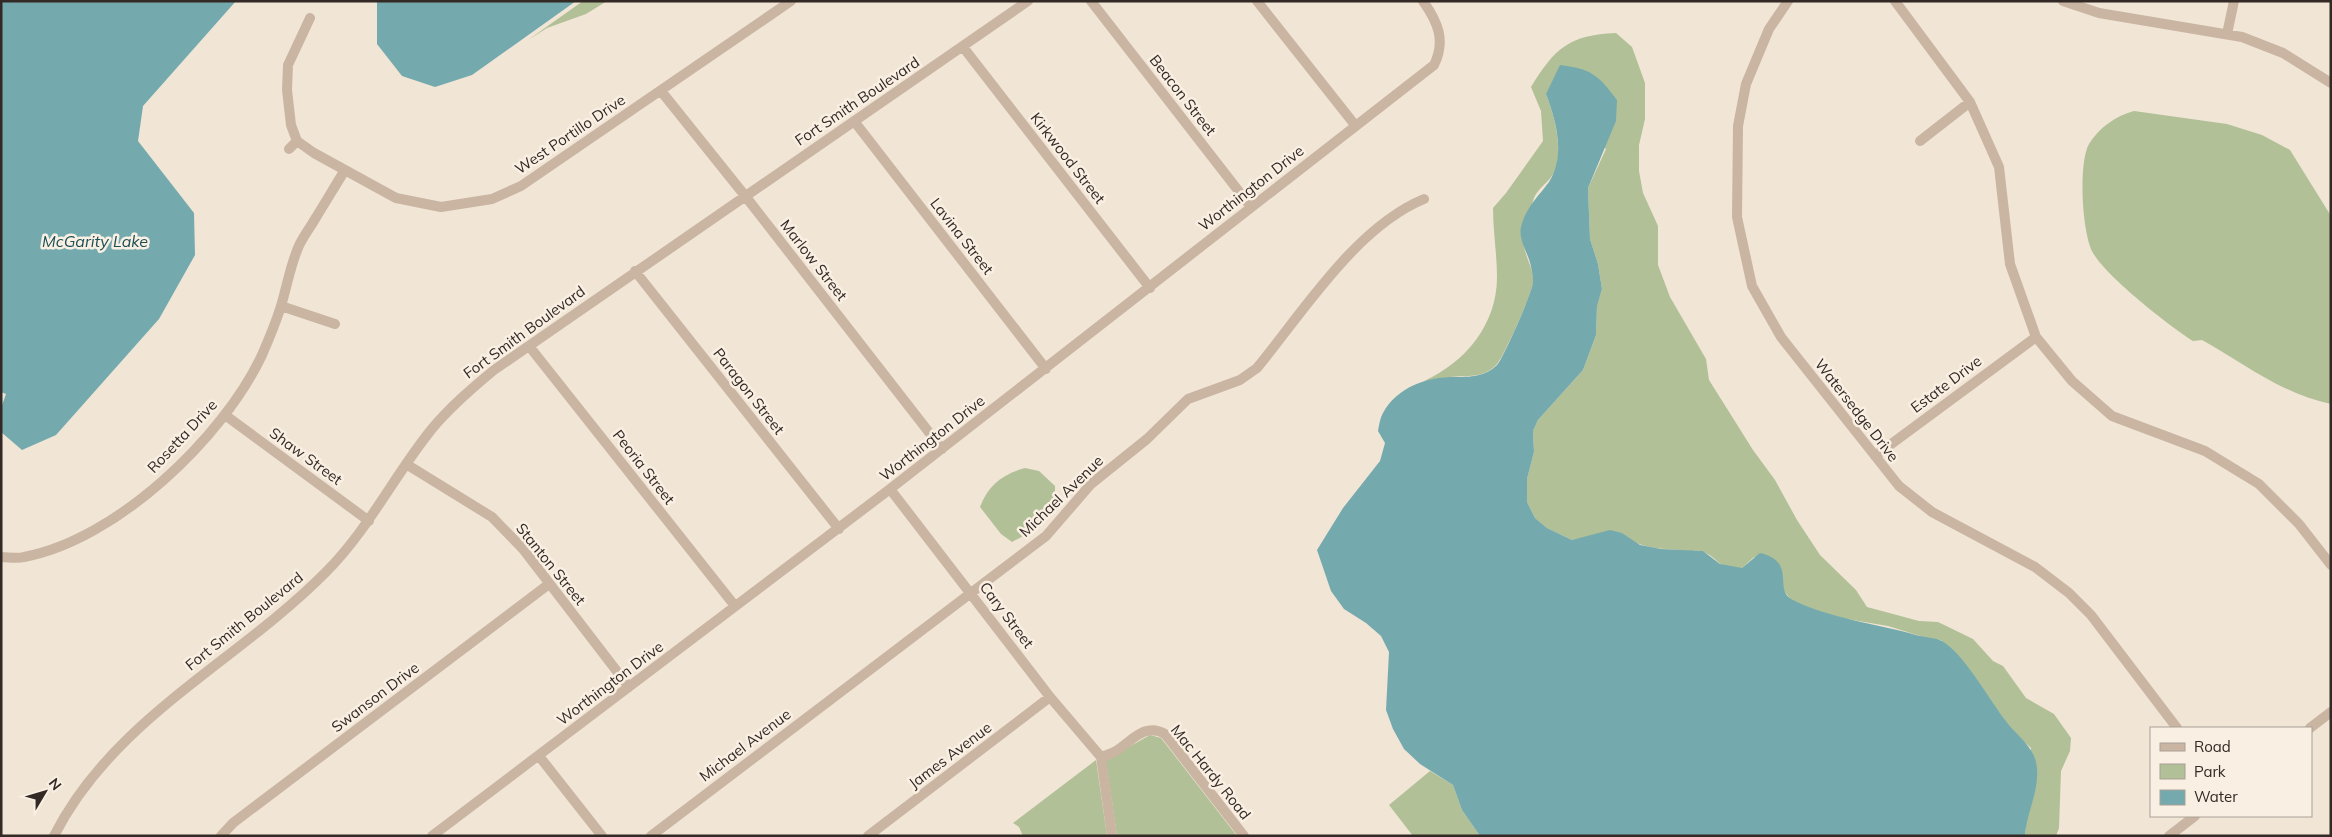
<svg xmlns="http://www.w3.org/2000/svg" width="2332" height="837" font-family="Mulish,sans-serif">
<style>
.green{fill:#b1c096}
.water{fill:#74aaae}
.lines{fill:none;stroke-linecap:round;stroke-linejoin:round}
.minor{stroke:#c9b5a2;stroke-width:10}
.labels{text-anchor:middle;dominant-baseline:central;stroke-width:5;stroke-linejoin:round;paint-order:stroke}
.street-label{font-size:15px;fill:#332925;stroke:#f9efe2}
.water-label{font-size:16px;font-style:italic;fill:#1a4f55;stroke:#f9efe2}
</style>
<rect width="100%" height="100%" fill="#f1e5d6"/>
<!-- green -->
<path class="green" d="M583 1H607L586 14 547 28 528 40Z
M1616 33 1632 47 1645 83V119L1639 145V171L1643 193 1658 226V265L1670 297 1706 359 1709 380 1753 450 1775 480 1797 520 1820 555 1856 590 1867 607 1919 621 1938 622 1973 639 1993 661 2003 666 2026 698 2054 714 2071 738 2070 751 2061 771 2059 828 2056 836H2025L2031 748 2012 731 1981 686 1941 640 1930 639 1888 626 1829 616 1791 600 1782 588 1783 580 1754 557 1742 568C1717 569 1721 560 1704 552 1701 550 1693 551 1689 551 1665 548 1640 551 1622 533L1572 540 1547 528 1535 518 1527 502 1526 490 1527 479 1534 452 1533 431 1538 420 1583 370 1596 335 1597 305 1602 289 1598 264 1590 239 1588 188 1606 149 1546 94C1554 116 1561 140 1557 164 1555 179 1539 186 1534 198 1531 206 1523 239 1524 246 1526 259 1534 269 1533 283 1532 293 1503 359 1496 365 1482 379 1468 375 1450 377 1442 378 1433 380 1424 381 1466 362 1497 324 1497 277 1497 254 1493 231 1493 208L1506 193 1543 141 1541 111 1531 87C1555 48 1569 35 1616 33Z
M2134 111 2227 124 2262 135 2290 150 2331 216V404C2282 394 2245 364 2202 340L2193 341C2168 325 2107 277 2093 253 2082 234 2078 163 2089 144 2099 128 2115 116 2134 111Z
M1025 468 1039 471 1055 486C1056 518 1039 528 1012 542L1001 534 980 507C988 485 1003 474 1025 468Z
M1150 735 1161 738 1237 836H1117L1106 760Z
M1096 760 1107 836H1023L1019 827 1013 823Z
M1430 771 1453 785 1462 810 1480 836H1413L1389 805Z"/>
<!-- water -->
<path class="water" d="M1 1H236L143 106 138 141 194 213 195 255 159 319 56 435 22 450 1 432V408L6 394 1 392Z
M377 1H576L472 75 435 87 402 76 377 44Z
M1560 65C1592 69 1598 75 1617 100L1616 121 1588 188 1590 239 1598 264 1602 289 1597 306 1596 335 1583 370 1538 420 1533 431 1534 452 1527 479V502L1535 518 1547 528 1572 540 1610 530 1622 533 1640 545 1661 549 1703 551 1720 564 1742 568 1760 553C1798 562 1772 590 1793 600 1831 619 1875 623 1916 635 1922 637 1937 638 1942 641 1963 653 1990 700 2005 720 2017 737 2036 747 2037 769 2039 792 2026 814 2025 836H1480L1462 810 1453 785 1420 764 1404 749 1393 729 1386 710 1389 652 1381 636 1366 623 1344 609 1331 591 1317 550 1343 508 1380 461 1385 443 1378 431C1379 426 1380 418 1383 413 1397 387 1427 377 1454 377 1470 377 1485 377 1497 365 1503 359 1533 291 1533 282 1533 277 1532 271 1531 267 1529 254 1518 240 1521 227 1526 207 1538 197 1549 182 1566 155 1556 121 1546 94Z"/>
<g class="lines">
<!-- minor -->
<path class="minor" d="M1091 1 1251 207
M1257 1 1355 125
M1788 1 1769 29 1746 84 1738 126 1737 217 1752 286 1781 337 1899 486 1932 512 2035 567 2069 593 2091 615 2177 728
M1895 1 1970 102 1999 167 2010 264 2036 337 2072 381 2112 416 2205 451 2259 484 2299 524 2331 565
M2063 1 2099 13 2242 37 2283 53 2331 83
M310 18 288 65 287 90 291 125 297 141 314 153 396 198 441 207 492 199 521 186 791 1
M2227 34 2234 1
M963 47 1150 288
M661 91 746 197 942 449
M854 121 1046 369
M1920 141 1970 102
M289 149 297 141
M635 271 839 529
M281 306 335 324
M529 346 735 606
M225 415 369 521
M1875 456 2036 337
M406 464 492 517 523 549 629 687
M890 489 1050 697 1101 757
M1 557C8 557 17 559 24 557 116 540 223 438 262 355 269 339 276 322 281 306 287 286 290 267 298 248 302 238 310 228 315 219 325 203 335 186 345 170
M2310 728 2331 712
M539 756 602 836
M1101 757C1106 755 1111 754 1116 751 1132 741 1145 722 1165 734L1244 836
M1101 757 1112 836
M54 836C113 719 237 662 326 572 368 530 394 476 431 430 450 407 471 389 494 370L1028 1
M221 836 233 823 549 584
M432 836 890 489 1434 65C1446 41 1438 22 1423 1
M651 836 1046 536 1091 484 1147 439 1188 399 1240 380 1257 368C1303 312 1356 227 1424 199
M868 836 1050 697
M2169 836 2195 816"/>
</g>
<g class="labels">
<!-- street labels -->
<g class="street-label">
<text transform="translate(1183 95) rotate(52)">Beacon Street</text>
<text transform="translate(857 101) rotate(-34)">Fort Smith Boulevard</text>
<text transform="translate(570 134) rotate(-34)">West Portillo Drive</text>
<text transform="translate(1068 158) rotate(52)">Kirkwood Street</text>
<text transform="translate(1251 188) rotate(-38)">Worthington Drive</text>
<text transform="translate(962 236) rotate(52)">Lavina Street</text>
<text transform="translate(814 260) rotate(52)">Marlow Street</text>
<text transform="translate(524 332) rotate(-36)">Fort Smith Boulevard</text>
<text transform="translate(1946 384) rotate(-37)">Estate Drive</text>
<text transform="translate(749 391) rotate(52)">Paragon Street</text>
<text transform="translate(1857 410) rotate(52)">Watersedge Drive</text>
<text transform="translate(182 436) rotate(-47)">Rosetta Drive</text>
<text transform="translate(932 438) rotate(-38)">Worthington Drive</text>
<text transform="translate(306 456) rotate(36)">Shaw Street</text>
<text transform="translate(644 467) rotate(52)">Peoria Street</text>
<text transform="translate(1061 496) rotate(-44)">Michael Avenue</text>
<text transform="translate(551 564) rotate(51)">Stanton Street</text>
<text transform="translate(1007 615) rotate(53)">Cary Street</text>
<text transform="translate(244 621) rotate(-39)">Fort Smith Boulevard</text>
<text transform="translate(610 683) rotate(-37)">Worthington Drive</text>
<text transform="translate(375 697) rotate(-37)">Swanson Drive</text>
<text transform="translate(745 745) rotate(-37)">Michael Avenue</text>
<text transform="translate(950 755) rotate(-37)">James Avenue</text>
<text transform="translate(1211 772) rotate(51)">Mac Hardy Road</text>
</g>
<!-- water labels -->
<g class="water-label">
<text x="95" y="241">McGarity Lake</text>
</g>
</g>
<!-- border -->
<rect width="2332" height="837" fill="none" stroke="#332925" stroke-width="5"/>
<!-- legend -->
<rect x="2150" y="727" width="162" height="90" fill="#f9efe2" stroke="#aaa096"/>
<rect x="2160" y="743" width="25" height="8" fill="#c9b5a2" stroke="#aaa096"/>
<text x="2194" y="752" font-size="15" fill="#332925">Road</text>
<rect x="2160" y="764" width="25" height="15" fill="#b1c096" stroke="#aaa096"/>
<text x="2194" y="777" font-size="15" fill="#332925">Park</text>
<rect x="2160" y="790" width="25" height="15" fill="#74aaae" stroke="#aaa096"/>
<text x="2194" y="802" font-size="15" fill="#332925">Water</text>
<!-- north arrow -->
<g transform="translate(45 792) rotate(52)" stroke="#f9efe2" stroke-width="4" paint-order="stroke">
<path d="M0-4L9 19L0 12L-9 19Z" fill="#332925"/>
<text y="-8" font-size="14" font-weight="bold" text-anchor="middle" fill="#332925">N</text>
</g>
</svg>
